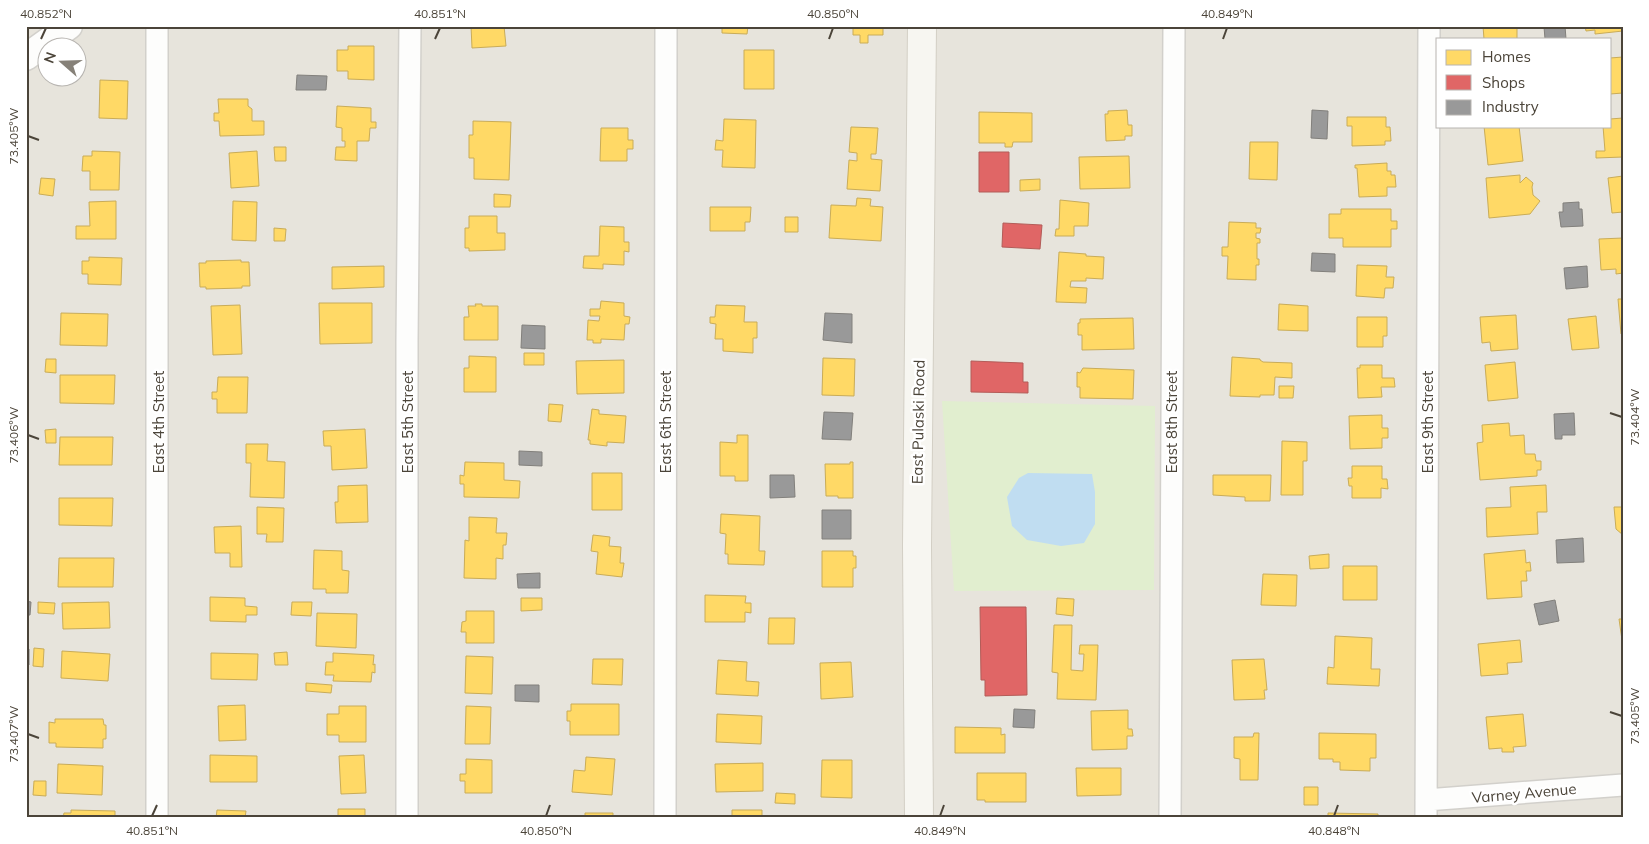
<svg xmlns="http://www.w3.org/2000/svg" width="1649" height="844" font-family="Mulish,sans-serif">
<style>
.residential{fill:#e7e4dc;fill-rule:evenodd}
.green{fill:#e1eecf}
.water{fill:#c0ddf1}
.homes{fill:#ffd966;stroke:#c9ac58}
.shops{fill:#e06666;stroke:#b35c58}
.industry{fill:#999;stroke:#82807c}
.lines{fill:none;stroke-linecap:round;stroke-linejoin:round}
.minor-casing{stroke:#d2d0cb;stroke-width:24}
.tertiary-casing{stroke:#d2d0cb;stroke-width:29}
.secondary-casing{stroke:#d3cfc5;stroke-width:30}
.minor{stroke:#fdfdfc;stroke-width:21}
.tertiary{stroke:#fdfdfc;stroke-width:26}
.secondary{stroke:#f7f6f1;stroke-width:28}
.ticks{fill:none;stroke:#4b4439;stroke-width:2}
.labels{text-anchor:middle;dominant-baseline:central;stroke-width:5;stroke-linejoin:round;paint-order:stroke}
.street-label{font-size:15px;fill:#4b4439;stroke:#fff}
.neatline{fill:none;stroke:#4b4439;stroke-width:2}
.ticks-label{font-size:12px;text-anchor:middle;fill:#4b4439}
</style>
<rect width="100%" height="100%" fill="#f4f2ee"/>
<!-- residential -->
<path class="residential" d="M26 26H1623V818H26ZM1438 39H1610V126H1438ZM48 48H78V78H48Z"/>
<!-- green -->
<path class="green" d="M942 401 1155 406 1154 590 954 591Z"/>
<!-- water -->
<path class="water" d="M1028 473 1092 474 1095 492V524L1084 543 1061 546 1027 540 1012 526 1007 497 1019 478Z"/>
<!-- homes -->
<path class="homes" d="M471 26H504L506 46 472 48Z
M722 26H748L747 34 722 33Z
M853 26H883V35H868V43H860V35H853Z
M1483 26H1517V39H1484Z
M1585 26H1623V31L1595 34V30L1586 31Z
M348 46H374V80L348 79V71H337V50H348Z
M744 50H774V89H744Z
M1623 57V93L1610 94V58Z
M100 80 128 81 127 119 99 118Z
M218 99H248V106L252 109V121H264V135L220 136 219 121H214V113H219Z
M337 106 371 108V122H376V128H370L369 141H357V161L335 160 336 147H345V141H342V128L336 127Z
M1127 110 1128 125H1132V136H1125V140L1106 141 1105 114H1108V111Z
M979 112 1032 113V142H1013L1012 147H1005V143H979Z
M1347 117H1386V127H1390L1391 141H1385V145L1352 146V126H1347Z
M1623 118V157L1596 158V151H1605L1603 126H1610V119Z
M724 119 756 120 755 168 722 167 723 150H715L716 140 723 141Z
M473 121 511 122 509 180 474 179V158H469V135H473Z
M1484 126H1519L1523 161 1488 165Z
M851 127 878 128 876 154H871V159L882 160 880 191 847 189 849 160 857 161V153L849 152Z
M601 128H628V140H633V149H627V161H600Z
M1250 142H1278L1277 180 1249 179Z
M274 147H286V161H275Z
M92 151 120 152 119 190H90V171H82L83 156H92Z
M257 151 259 186 231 188 229 153Z
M1129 156 1130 188 1080 189 1079 157Z
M1387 163V171H1391V175H1395L1396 187H1387V196L1359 197 1357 168H1355V165Z
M1520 175V183L1526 177 1533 183 1532 187 1533 195 1540 201 1530 214 1489 218 1486 178Z
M1623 176V212L1612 213 1608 178Z
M41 178 55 179 53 196 39 194Z
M1040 179V190L1020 191V180Z
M494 194 511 195 510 207H494Z
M857 198 871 199 870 206 883 207 881 241 829 238 831 205 856 206Z
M1060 200 1089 203 1088 226H1074V236H1055L1056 229H1059Z
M116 201V239H76V226H90L89 202Z
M233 201 257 202 256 241 232 240Z
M710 207H751L750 222H745V231H710Z
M1341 209H1391V221H1397V229H1391V247H1343V238H1329V214H1341Z
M469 216H497V233H505V250L469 251V248H465V228H469Z
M785 217H798V232H785Z
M1229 222 1256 223V228H1261L1260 233H1256V238L1260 239V243H1257V259H1259V265H1256V280L1227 279 1228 256H1222V247H1228Z
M600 226 624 227V242H629V252L624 251V265L603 264V269L583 268 584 256H599Z
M274 228 286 229 285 241H274Z
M1623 238V273L1616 274V269L1601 270 1599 239Z
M1059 252 1086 254V256L1104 257 1103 279 1086 278V281H1071L1070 287 1087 288 1086 303 1056 302Z
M89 257 122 258 121 285 88 284V274H82V261H89Z
M241 260V262H249L250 286H242V288L206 289V287H200L199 263H206V261Z
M1357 265 1387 266 1386 277H1394L1393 288H1385L1384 298 1356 296Z
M384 266V287L332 289V267Z
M1618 299H1623V334H1621Z
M601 301 624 303V316L630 317 629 324H625L624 340 601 339V343H593V340H587L588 320 599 321 600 316H590V309H600Z
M319 303H372V343L320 344Z
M475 304H482V306H498V340H464V317H469L468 306H476Z
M1279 304 1308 306V331L1278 330Z
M240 305 242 354 213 355 211 306Z
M716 305 745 306 744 322H757V338H753V353L723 351V339H715L716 324 710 323V317H715Z
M61 313 108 314 107 346 60 345Z
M1516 315 1518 349 1491 351 1490 342 1482 343 1480 317Z
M1596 316 1599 348 1572 350 1568 319Z
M1357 317H1387V336H1383V347H1357Z
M1133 318 1134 349 1082 350V335H1078V323H1080V319Z
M524 353H544V365H524Z
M469 356 496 357V392H464V368H469Z
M1232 357 1260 359V360L1263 362 1292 363V378L1275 377 1274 395H1260V397L1230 396Z
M823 358 855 359 854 396 822 395Z
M46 359H56V373L45 372Z
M624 360V393L577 394 576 361Z
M1515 362 1518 398 1488 401 1485 365Z
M1360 365H1382V378H1394L1395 387H1381L1382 397 1358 398 1357 368H1360Z
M1083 368 1134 370 1133 399 1080 398V387H1077V372L1080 373Z
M60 375H115L114 404 60 403Z
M218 377H248L247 413H217V399H212V392H217Z
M1279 386H1294L1293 398H1279Z
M549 404 563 405 561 422 548 421Z
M592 409 599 410V414L626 416 624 443 607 442V446L590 444V440H588Z
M1382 415V428H1388V438H1382V448L1350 449 1349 416Z
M1509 423 1510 436 1524 435 1525 454H1535L1536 461H1541V470H1537V476L1480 480 1477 443 1483 442 1482 425Z
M56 429V443H46L45 430Z
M365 429 367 468 332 470 331 446H324L323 431Z
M737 435H748V481H735V476H720V442L737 443Z
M60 437H113L112 465H59Z
M1282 441 1307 442V461H1303V495H1281Z
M246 444H268L267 461 285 462 284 498 250 497 251 463H246Z
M465 462 504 463V480L520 481 519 498 464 497V484H460V475L464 476Z
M850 462H853V498H838V496H826L825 464H850Z
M1352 466H1382V479H1387L1388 489 1381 488V498H1352V486H1349L1348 478H1352Z
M592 473H622V510H592Z
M1213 475H1271L1270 501H1245V497L1213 495Z
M367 485 368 522 336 523 335 502H338V486Z
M1546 485 1547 512H1537L1538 534 1487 537 1486 508 1511 507 1510 487Z
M59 498H113L112 526 59 525Z
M257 507 284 508 283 542H266L267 534H257Z
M1614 507H1623V535L1616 529Z
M721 514 760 516 759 551H765L764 565 728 564V554H725L726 534 720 533Z
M469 517 497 518 496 533H507L506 545H503V559L496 558V579L464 578 465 540 469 541Z
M241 526 242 567H230V553H215L214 527Z
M593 535 610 537 609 546 621 547 620 563H624L622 577 596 574 598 552 591 551Z
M314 550 342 551V570L349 571 348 593H326V589H313Z
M1525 550 1526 563 1530 562 1531 571H1526L1527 581H1521L1522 597 1487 599 1484 554Z
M822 551H853V556H856V568H853V587H822Z
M1329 554V568L1310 569 1309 556Z
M59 558H114L113 587H58Z
M1343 566H1377V600H1343Z
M1263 574 1297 575 1296 606 1261 605Z
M705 595 746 596 745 603H751V613L745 612V622H705Z
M210 597 245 598V606L257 607V615H246V622L210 621Z
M521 598H542V610L521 611Z
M1057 598 1074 599 1073 616 1056 614Z
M38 602 55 603 54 614 38 613Z
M109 602 110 628 63 629 62 603Z
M292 602H312L311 616 291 615Z
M466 611H494V643H466V632H461L462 622 466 621Z
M317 613 357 614 356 648 316 646Z
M769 618H795L794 644H768Z
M1619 619H1623V640H1622Z
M1054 625H1072L1071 670 1083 671 1084 654H1079L1080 645H1098L1096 700 1057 699 1058 673 1052 672Z
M1335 636 1372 638 1371 669H1380L1379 686 1327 684 1328 667 1334 668Z
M1520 640 1522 662 1507 663 1508 674 1481 676 1478 644Z
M34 648 44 649 43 667 33 666Z
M62 651 110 654 108 681 61 678Z
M287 652 288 665H275L274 653Z
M211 653 258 654 257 680 211 679Z
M333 653 374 655 373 665 375 664V673L372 672 371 682 333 681 334 675H325L326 662H333Z
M466 656 493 657 492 694 465 693Z
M593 659H623L622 685 592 684Z
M1264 659 1267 690H1264L1265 699 1234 700 1232 660Z
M718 660 747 662 746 681 759 682 758 696 716 694Z
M851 662 853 697 821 699 820 663Z
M306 683 332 685 331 693 306 691Z
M571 704H619V735H570V721H567V711H571Z
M245 705 246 740 219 741 218 706Z
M339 706H366V742H339V735H327V714H339Z
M466 706 491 707 490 744H465Z
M1128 710V729H1132L1133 736H1127V749L1092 750 1091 711Z
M717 714 762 716 761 744 716 742Z
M1523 714 1526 746 1513 747 1514 752H1502V748L1489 749 1486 717Z
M55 719H103L104 725H106V739H103V748L56 747V743H49V722L55 723Z
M955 727 1001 728V735L1005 734V753H955Z
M1254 733H1259L1258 780H1240V759L1234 758V737H1253Z
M1319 733 1376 734V758H1370V771L1340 770V762H1333V759H1319Z
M210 755 257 756V782H210Z
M364 755 366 793 341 794 339 756Z
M586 757 615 759 612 795 572 792 574 770 585 771Z
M466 759 492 760V793H465V781H460V774H466Z
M822 760H852V798L821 797Z
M763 763V791L716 792 715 764Z
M58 764 103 766 102 795 57 793Z
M1076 768H1121V795L1077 796Z
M977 773H1026V802H985V800H977Z
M34 781H46V796L33 795Z
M1304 787H1318V805H1304Z
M776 793 795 794V804L775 803Z
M338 809H365V818H338Z
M71 810 115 811V818H63L64 813H71Z
M217 810 246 811 245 818H216Z
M732 810H762V818H732Z
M585 813H613V818H585Z
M1328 813 1378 814V818H1328Z"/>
<!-- shops -->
<path class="shops" d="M979 152H1009V192H979Z
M1003 223 1042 225 1040 249 1002 247Z
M971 361 1023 363V382H1028V393L971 392Z
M980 607H1026L1027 695 985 696V680H981Z"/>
<!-- industry -->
<path class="industry" d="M1565 26 1566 39H1545L1544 27Z
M297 75 327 76 326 90H296Z
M1312 110 1328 111 1327 139 1311 138Z
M1579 202V209H1582L1583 226 1561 227 1559 212H1563V203Z
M1312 253 1335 254V272L1311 271Z
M1587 266 1588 287 1566 289 1564 268Z
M825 313 852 314V343L823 340Z
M522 325 545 326V349L521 348Z
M824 412 853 413 851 440 822 439Z
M1574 413 1575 435H1562V439H1555L1554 414Z
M519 451 542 452V466L519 465Z
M770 475H794L795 497 770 498Z
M822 510H851V539H822Z
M1583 538 1584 562 1557 563 1556 540Z
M540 573V588H518L517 574Z
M1555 600 1559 621 1539 625 1534 604Z
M26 601 31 602 30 615H26Z
M29 649V665H26V650Z
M515 685H539V702L515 701Z
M1014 709 1035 710 1034 728 1013 727Z"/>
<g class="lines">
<!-- minor casing -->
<g class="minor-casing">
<path id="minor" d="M1426 800 1623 785
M157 818V26
M407 818V342L410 26
M665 818 666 26
M1170 818 1174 26
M1426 818 1429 26"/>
</g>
<!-- tertiary casing -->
<g class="tertiary-casing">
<path id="tertiary" d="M26 57 69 26"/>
</g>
<!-- secondary casing -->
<g class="secondary-casing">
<path id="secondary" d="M919 818 917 546 922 26"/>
</g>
<!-- minor -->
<use href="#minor" class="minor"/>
<!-- tertiary -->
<use href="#tertiary" class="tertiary"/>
<!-- secondary -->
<use href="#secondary" class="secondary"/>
</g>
<!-- ticks -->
<path class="ticks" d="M41 39 46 28M435 39 440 28M829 39 833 28M1223 39 1227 28M28 136 39 140M1610 413 1622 417M28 435 39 439M1610 712 1622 716M28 734 39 738M152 816 157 805M546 816 550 805M940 816 944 805M1334 816 1338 805"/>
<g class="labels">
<!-- street labels -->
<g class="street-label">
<text transform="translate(158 422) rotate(-90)">East 4th Street</text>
<text transform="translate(407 422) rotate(-90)">East 5th Street</text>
<text transform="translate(665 422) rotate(-90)">East 6th Street</text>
<text transform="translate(918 422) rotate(-89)">East Pulaski Road</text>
<text transform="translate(1171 422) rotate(-90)">East 8th Street</text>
<text transform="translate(1427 422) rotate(-90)">East 9th Street</text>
<text transform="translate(1524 793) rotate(-5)">Varney Avenue</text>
</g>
</g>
<!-- border -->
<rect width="1649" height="844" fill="none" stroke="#ffffff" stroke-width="55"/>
<!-- legend -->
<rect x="1436" y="38" width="175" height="90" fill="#ffffff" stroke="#b7b4b0"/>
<rect x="1446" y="50" width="25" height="15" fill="#ffd966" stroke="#b7b4b0"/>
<text x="1482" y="62" font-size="15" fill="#4b4439">Homes</text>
<rect x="1446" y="75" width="25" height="15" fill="#e06666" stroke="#b7b4b0"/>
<text x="1482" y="88" font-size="15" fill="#4b4439">Shops</text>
<rect x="1446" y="100" width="25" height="15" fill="#999999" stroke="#b7b4b0"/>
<text x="1482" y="112" font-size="15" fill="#4b4439">Industry</text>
<!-- north arrow -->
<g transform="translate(62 62) rotate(290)"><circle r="24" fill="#ffffff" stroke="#b7b4b0"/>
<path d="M0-4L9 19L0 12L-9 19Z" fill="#868178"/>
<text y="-8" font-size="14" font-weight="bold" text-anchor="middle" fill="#4b4439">N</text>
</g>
<rect x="28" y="28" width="1594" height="788" class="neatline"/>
<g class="ticks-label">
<text x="46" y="18">40.852°N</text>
<text x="440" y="18">40.851°N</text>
<text x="833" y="18">40.850°N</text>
<text x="1227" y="18">40.849°N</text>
<text transform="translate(14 136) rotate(-90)" y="4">73.405°W</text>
<text transform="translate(1635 417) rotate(-90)" y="4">73.404°W</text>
<text transform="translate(14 435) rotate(-90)" y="4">73.406°W</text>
<text transform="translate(1635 716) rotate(-90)" y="4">73.405°W</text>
<text transform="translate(14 734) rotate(-90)" y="4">73.407°W</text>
<text x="152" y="835">40.851°N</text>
<text x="546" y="835">40.850°N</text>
<text x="940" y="835">40.849°N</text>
<text x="1334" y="835">40.848°N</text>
</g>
</svg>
